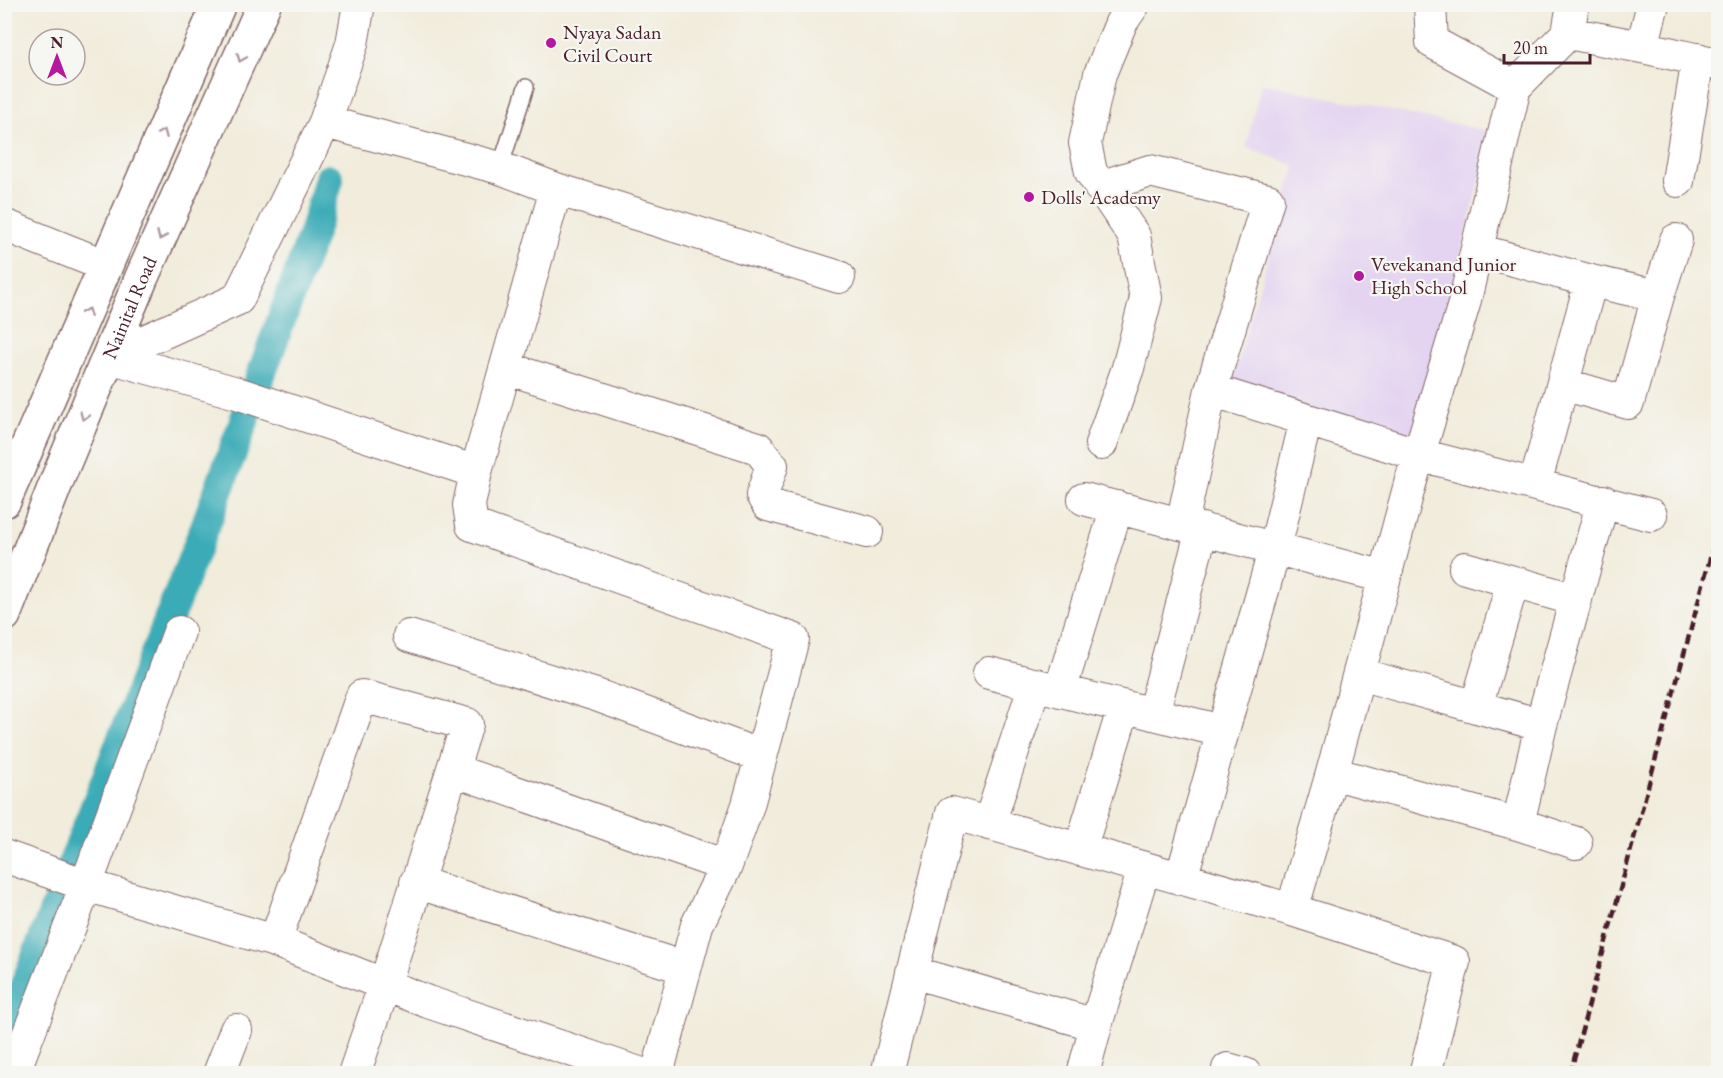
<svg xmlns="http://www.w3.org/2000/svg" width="1723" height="1078" font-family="'EB Garamond',serif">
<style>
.built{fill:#e4d3f1}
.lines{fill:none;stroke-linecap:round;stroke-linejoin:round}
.canal{stroke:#3bacb7;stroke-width:30}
.service-casing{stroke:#846769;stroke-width:18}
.minor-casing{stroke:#846769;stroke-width:34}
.trunk-casing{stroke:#846769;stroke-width:36}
.service{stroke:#fff;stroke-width:15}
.minor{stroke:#fff;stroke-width:32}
.trunk{stroke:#fff;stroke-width:33}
.rail{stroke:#4a1f2b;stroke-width:4.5;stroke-dasharray:9 4.5;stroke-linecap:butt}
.oneway{stroke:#ae9aa0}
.poi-dot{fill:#b5179e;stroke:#f6f6f2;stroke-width:2}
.labels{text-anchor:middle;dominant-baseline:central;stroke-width:4.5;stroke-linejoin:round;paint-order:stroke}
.poi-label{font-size:20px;fill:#4a1f2b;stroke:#f6f6f2;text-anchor:start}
.street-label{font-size:20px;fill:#4a1f2b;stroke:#f6f6f2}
</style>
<rect width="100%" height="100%" fill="#f6f6f2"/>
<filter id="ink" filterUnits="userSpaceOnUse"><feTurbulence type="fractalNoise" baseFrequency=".0167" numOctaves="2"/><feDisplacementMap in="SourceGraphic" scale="12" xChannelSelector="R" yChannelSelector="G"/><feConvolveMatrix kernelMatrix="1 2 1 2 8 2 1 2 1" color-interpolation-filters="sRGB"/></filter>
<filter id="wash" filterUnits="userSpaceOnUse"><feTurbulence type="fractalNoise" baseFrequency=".008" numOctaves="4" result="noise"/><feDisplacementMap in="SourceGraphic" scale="24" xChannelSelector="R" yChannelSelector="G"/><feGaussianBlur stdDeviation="1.35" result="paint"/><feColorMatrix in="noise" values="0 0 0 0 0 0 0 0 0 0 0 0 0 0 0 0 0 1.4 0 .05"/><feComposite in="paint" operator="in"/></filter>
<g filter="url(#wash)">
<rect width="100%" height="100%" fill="#f1ecdb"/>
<!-- built -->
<path class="built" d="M1261 83 1493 132 1412 437 1231 385 1295 166 1246 147Z"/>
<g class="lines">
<!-- canal -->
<path class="canal" d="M4 1038 206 524 314 231 329 179"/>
</g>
</g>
<g filter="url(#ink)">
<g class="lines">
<!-- service casing -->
<g class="service-casing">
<path id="service" d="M500 168 526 87"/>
</g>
<!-- minor casing -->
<g class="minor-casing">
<path id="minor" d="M359 4 352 44 325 122 500 168 556 189 476 472 469 505 472 525 793 639 748 805 726 866 697 925 657 1074
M1430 4 1432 42 1515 87
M1568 33 1573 4
M1642 47 1718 64
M1678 181 1698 59
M1100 187 1150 171 1268 200 1211 390 1182 524
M556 189 839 277
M4 225 106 266
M1477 250 1591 281 1658 296
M109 357 237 393 476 472
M109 357 238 299 325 122
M506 368 758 448 772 466 762 495 768 505 867 532
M1563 384 1628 403 1658 296 1676 240
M1211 390 1420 455 1651 515
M1101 444 1128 368 1146 298 1134 236 1091 172 1085 143 1100 74 1121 23 1134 4
M1535 484 1591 281
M1084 499 1385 577
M1465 568 1576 600
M409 636 599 696 761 756
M989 673 1222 731
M1359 674 1541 725
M1060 691 1117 507
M1476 707 1513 582
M1153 714 1202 529
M453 770 726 866
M1332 773 1518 824 1576 843
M989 824 1035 684
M1518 824 1541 725 1603 501
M1080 850 1124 707
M4 856 86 885 275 941 428 1002 642 1074
M1181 879 1275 548 1306 420
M416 882 685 968
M1292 910 1454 962 1425 1074
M275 941 362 696 467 724 385 984 354 1074
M912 972 1096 1025
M1228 1069 1245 1074
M13 1074 86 885 179 632
M219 1074 236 1030
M887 1074 952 813 1292 910 1332 773 1410 484 1464 304 1515 87 1568 33 1642 47 1653 4
M1083 1074 1096 1025 1144 869"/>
</g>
<!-- trunk casing -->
<g class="trunk-casing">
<g id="trunk">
<path d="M4 501 219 4"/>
<path id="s1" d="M4 615 60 473 141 279 264 4"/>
</g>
</g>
<!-- service -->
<use href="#service" class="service"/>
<!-- minor -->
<use href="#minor" class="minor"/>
<!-- trunk -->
<use href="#trunk" class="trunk"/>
<!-- rail -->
<path class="rail" d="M1570 1074 1718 529"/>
</g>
<!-- one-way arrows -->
<defs><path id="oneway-chevron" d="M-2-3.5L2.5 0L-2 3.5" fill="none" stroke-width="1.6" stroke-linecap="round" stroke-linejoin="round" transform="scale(1.5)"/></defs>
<g class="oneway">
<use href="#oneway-chevron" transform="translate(241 58) rotate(113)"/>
<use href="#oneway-chevron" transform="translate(163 133) rotate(-67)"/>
<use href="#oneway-chevron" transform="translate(161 236) rotate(114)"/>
<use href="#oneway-chevron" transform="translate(87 312) rotate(-68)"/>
<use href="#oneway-chevron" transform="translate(84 416) rotate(113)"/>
</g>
</g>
<!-- markers -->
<g class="poi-dot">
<circle cx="551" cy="43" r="6"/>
<circle cx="1029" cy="197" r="6"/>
<circle cx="1359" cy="276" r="6"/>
</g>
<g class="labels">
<!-- poi labels -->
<g class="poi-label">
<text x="563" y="32">Nyaya Sadan<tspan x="563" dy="23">Civil Court</tspan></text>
<text x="1041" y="197">Dolls' Academy</text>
<text x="1371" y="264">Vevekanand Junior<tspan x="1371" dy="23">High School</tspan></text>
</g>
<!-- street labels -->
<g class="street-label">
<text stroke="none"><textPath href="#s1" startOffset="332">Nainital Road</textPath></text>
</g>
</g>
<!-- margin -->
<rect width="1723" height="1078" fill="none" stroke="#f6f6f2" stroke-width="24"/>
<!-- north arrow -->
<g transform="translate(57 57)"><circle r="28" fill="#f6f6f2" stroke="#b1a0a2" stroke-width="1.5"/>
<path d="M0-4.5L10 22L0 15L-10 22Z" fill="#b5179e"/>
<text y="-9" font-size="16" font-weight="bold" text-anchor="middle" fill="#4a1f2b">N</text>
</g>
<!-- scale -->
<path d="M1504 54v9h86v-9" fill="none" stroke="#4a1f2b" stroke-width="3"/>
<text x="1513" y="54" font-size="18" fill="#4a1f2b" stroke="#f6f6f2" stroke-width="4.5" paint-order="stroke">20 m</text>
</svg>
